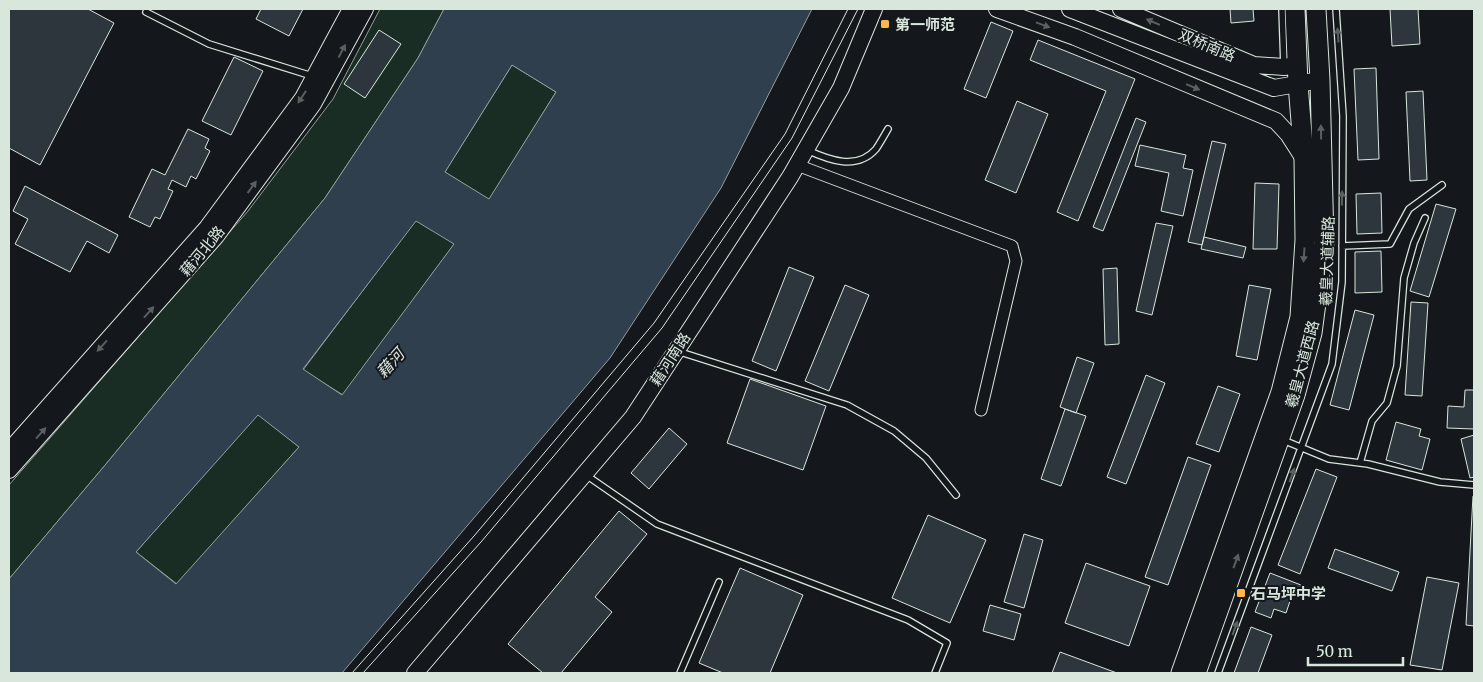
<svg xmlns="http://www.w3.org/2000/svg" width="1483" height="682" font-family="Merriweather,'Noto Sans SC',serif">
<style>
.green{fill:#1a2d24;stroke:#939e99}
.water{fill:#2f3f4d;stroke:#939e99;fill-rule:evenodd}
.building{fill:#2c363c;stroke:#d8e6dc}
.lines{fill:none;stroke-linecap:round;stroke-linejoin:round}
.lane-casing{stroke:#d8e6dc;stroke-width:8}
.street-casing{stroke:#d8e6dc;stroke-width:13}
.secondary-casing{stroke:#d8e6dc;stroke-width:18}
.primary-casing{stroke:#d8e6dc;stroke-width:21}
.lane{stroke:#14181c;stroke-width:5.5}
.street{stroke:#14181c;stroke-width:11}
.secondary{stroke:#14181c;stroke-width:16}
.primary{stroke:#14181c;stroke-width:19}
.tram{stroke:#d8e6dc;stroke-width:1}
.oneway{fill:#59605f}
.poi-dot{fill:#ffb74d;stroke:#14181c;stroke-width:2}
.labels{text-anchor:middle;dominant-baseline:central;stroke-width:4;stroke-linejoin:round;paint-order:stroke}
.poi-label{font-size:15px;font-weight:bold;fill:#d8e6dc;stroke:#14181c;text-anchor:start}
.street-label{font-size:15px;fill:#d8e6dc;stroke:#14181c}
.water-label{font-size:16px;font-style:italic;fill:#d8e6dc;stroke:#14181c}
</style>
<rect width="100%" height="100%" fill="#14181c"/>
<!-- green -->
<path class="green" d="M380 9H444L418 58 325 198 106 464 9 579V485L248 211 333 99Z
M512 65 556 92 489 200 445 172Z
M416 220 455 243 343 395 303 370Z
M258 414 299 447 177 584 136 552Z"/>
<!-- water -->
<path class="water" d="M444 9H812L721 188 610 358 342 673H9V579L106 464 325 198 418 58ZM512 65 556 92 489 199 445 172ZM416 221 454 244 342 395 303 369ZM258 415 299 447 176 584 136 552Z"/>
<!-- building -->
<path class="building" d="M9 9H88L114 23 40 165 9 148Z
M261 9H303L289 36 256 19Z
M1230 9H1253L1254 21 1231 23Z
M1390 9H1418L1420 44 1392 46Z
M991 22 1013 31 986 98 964 89Z
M379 30 401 44 365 98 344 84Z
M1038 40 1135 79 1078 221 1057 212 1106 91 1030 60Z
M234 57 263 71 231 135 202 121Z
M1376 68 1379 159 1358 160 1354 69Z
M1423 91 1427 180 1410 181 1406 92Z
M1017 101 1048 114 1016 193 985 180Z
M1136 118 1146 122 1103 231 1093 227Z
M188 129 209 139 205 148 210 151 196 179 191 176 186 187 172 180 168 189 173 191 160 219 155 217 150 227 129 217 152 169 165 175Z
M1212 141 1226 144 1202 245 1188 242Z
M1140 145 1186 155 1183 168 1193 170 1183 216 1161 211 1169 173 1135 166Z
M1255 183 1279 184 1277 249H1253Z
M25 186 118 235 109 253 87 241 70 272 15 244 28 219 13 211Z
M1381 193 1382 233 1357 234 1356 194Z
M1436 204 1456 209 1429 297 1410 291Z
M1156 223 1173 226 1152 315 1136 311Z
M1204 237 1246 247 1243 258 1201 249Z
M1381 251 1382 292 1355 293V252Z
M789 267 814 277 776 371 752 361Z
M1117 268 1119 344 1105 345 1103 269Z
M845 285 869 295 829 391 805 381Z
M1249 285 1271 289 1257 360 1236 356Z
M1411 302 1428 303 1422 396 1405 395Z
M1355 310 1374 315 1349 410 1330 405Z
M1077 357 1094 363 1076 413 1060 407Z
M1146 375 1165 383 1126 484 1107 477Z
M750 379 826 406 803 470 727 443Z
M1218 386 1240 394 1219 452 1196 444Z
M1465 390H1474V429L1447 428 1448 406 1464 407Z
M1065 409 1086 416 1061 486 1041 479Z
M1396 422 1421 429 1419 436 1430 439 1422 470 1386 460Z
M669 428 687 444 649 489 631 473Z
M1474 435V477L1470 478 1461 439Z
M1188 457 1211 465 1168 585 1145 577Z
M1316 469 1337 477 1300 574 1278 565Z
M1473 496H1474V626L1466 625Z
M619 511 647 534 595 597 612 612 561 673H543L508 644Z
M928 515 986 540 950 623 892 598Z
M1024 534 1043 540 1024 608 1004 602Z
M1335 549 1399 572 1392 591 1328 568Z
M1086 563 1150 586 1129 646 1065 623Z
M740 568 803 595 770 673H723L699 663Z
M1270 573 1301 585 1298 594 1293 592 1286 613 1274 609 1271 618 1255 612Z
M1427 577 1459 583 1442 670 1410 665Z
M990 605 1021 614 1014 640 983 631Z
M1251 627 1272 635 1258 673H1234Z
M1060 652 1117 673H1052Z"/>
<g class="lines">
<!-- lane casing -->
<g class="lane-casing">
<path id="lane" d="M1282 9 1284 67
M146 12 209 44 312 76
M807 150C829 160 857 171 876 149 880 143 884 136 888 129
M1342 246 1390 244 1409 209 1442 185
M677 351 847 405 894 431 926 458 956 495
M1283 440 1329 459 1368 464 1440 482 1474 485
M1360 463 1372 421 1387 403 1397 366 1404 278 1414 243 1425 218
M586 475 657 524 908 620 947 643 935 673
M680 673 719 582
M1218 673 1332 364 1342 282 1343 116 1336 9"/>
</g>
<!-- street casing -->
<g class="street-casing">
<path id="street" d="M797 165 1012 246 1016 261 981 410"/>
</g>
<!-- secondary casing -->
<g class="secondary-casing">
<path id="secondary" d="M997 9 1075 37 1276 121 1288 134 1304 159
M1070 9 1274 88 1320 80
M1121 9 1254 65 1284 67 1298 65
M9 451 207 228 303 98 351 9
M9 470 216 236 313 104 365 9
M415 673 633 417 790 177 841 88 874 9"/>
</g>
<!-- primary casing -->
<g class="primary-casing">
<path id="primary" d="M1181 673 1281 392 1300 317 1305 240 1304 159 1298 84 1295 9
M1196 673 1295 395 1312 333 1324 243 1320 80 1316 9"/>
</g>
<!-- lane -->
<use href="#lane" class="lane"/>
<!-- street -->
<use href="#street" class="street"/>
<!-- secondary -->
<use href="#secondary" class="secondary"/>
<!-- primary -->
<use href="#primary" class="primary"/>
<!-- tram -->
<path class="tram" d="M352 673 474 536 654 323 785 134 848 9
M363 673 481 542 662 328 792 138 858 9"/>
</g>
<!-- one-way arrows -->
<defs><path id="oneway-solid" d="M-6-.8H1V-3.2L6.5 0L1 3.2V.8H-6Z" transform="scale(1.25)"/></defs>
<g class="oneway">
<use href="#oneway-solid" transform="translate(1153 22) rotate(-157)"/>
<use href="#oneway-solid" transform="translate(1043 25) rotate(20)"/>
<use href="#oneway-solid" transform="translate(1338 35) rotate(-94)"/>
<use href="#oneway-solid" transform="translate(342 51) rotate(-62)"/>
<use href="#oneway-solid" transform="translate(1193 87) rotate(23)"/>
<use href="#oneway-solid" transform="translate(302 97) rotate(123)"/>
<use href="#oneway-solid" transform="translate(1321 132) rotate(-91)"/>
<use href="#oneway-solid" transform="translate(252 187) rotate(-54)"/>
<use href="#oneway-solid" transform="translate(1342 198) rotate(-89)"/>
<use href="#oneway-solid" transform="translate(1304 255) rotate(94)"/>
<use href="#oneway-solid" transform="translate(149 312) rotate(-48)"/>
<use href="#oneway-solid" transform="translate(102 346) rotate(132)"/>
<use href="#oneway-solid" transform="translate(41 433) rotate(-48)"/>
<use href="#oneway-solid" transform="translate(1292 475) rotate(-70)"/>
<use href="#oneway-solid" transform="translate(1236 561) rotate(-70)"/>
<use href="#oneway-solid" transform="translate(1235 628) rotate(-70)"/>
</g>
<!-- markers -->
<g class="poi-dot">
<rect x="880" y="19" width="10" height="10" rx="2.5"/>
<rect x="1236" y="588" width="10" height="10" rx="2.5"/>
</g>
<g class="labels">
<!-- poi labels -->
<g class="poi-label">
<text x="895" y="24">第一师范</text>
<text x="1251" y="593">石马坪中学</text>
</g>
<!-- street labels -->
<g class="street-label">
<text transform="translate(1207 45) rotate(23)">双桥南路</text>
<text transform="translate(202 251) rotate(-50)">藉河北路</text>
<text transform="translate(1327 261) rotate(-88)">羲皇大道辅路</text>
<text transform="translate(670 359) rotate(-57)">藉河南路</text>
<text transform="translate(1302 364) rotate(-75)">羲皇大道西路</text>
</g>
<!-- water labels -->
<g class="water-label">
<text transform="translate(390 363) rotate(-48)">藉河</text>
</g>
</g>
<!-- border -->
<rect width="1483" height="682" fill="none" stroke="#d8e6dc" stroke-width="20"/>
<!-- scale -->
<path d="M1308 657v8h95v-8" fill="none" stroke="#d8e6dc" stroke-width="2.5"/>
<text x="1316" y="657" font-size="15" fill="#d8e6dc" stroke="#14181c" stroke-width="4" paint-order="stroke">50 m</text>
</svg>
